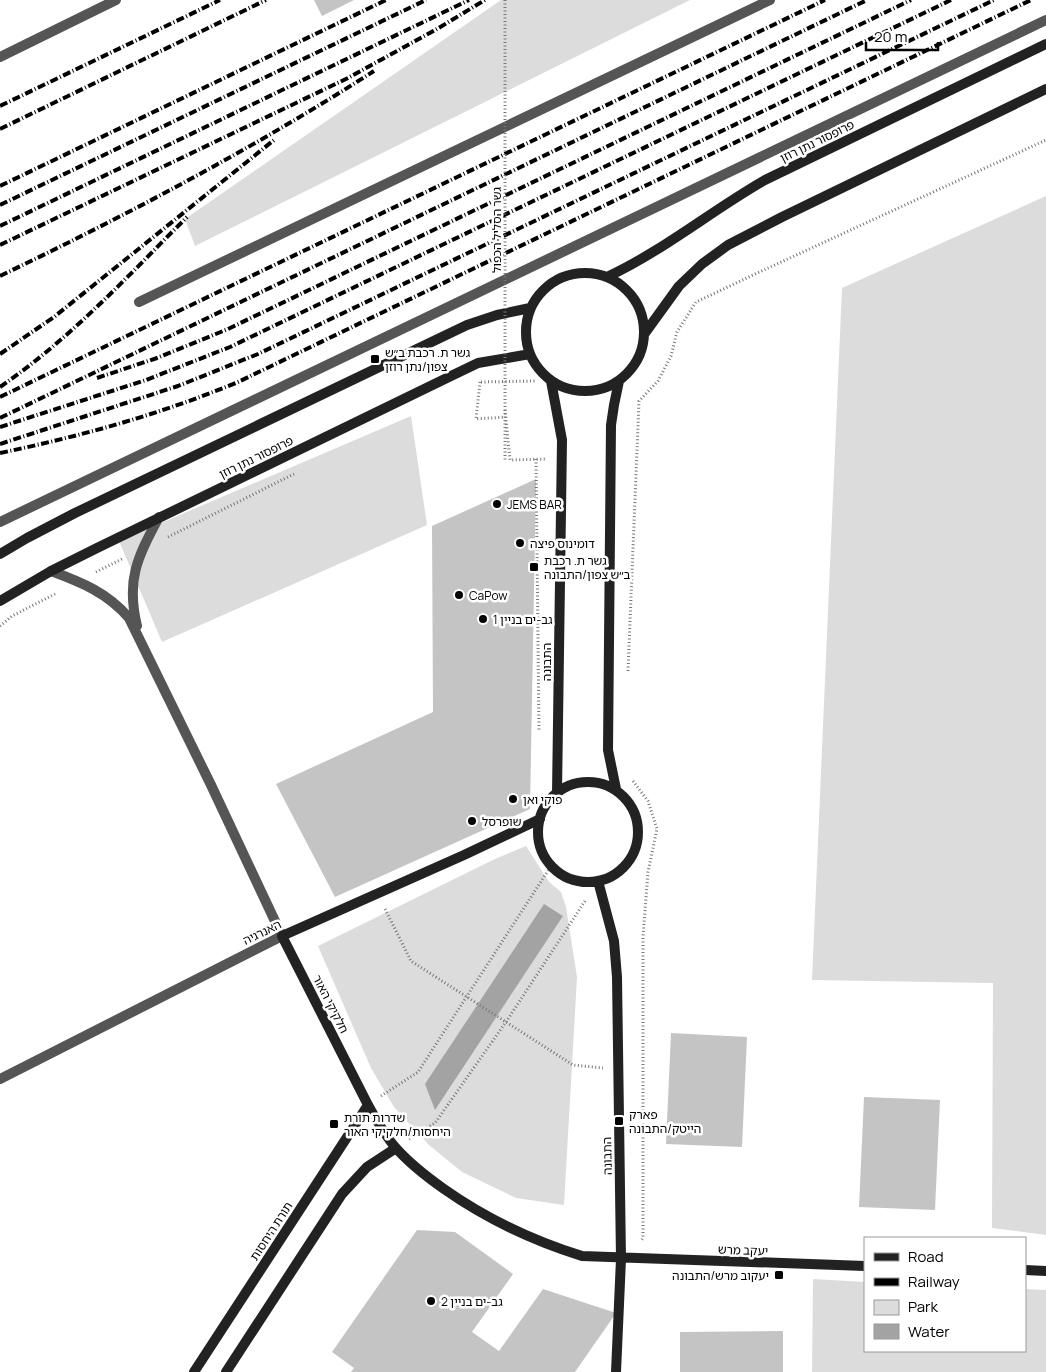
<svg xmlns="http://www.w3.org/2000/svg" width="1046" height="1372" font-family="Manrope,'Noto Sans Hebrew',sans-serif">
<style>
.green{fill:#dcdcdc}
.water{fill:#a3a3a3}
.building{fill:#c4c4c4}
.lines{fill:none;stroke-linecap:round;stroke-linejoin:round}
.path{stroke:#777;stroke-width:3;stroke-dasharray:1 2.5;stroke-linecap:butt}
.lane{stroke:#555;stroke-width:10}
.street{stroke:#555;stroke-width:10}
.secondary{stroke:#222;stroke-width:10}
.rail{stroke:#000;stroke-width:4;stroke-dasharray:8 2.5 1 2.5;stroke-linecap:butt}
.path-bridge{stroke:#777;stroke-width:3;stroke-dasharray:1 2.5;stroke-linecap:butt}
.poi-dot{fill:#000;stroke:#fff;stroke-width:2}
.labels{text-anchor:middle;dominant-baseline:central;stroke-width:5;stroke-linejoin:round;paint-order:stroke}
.street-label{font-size:12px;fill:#000;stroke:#fff}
.poi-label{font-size:12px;fill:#000;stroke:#fff;text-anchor:start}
</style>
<rect width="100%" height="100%" fill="#fff"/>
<!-- green -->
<path class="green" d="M501 0H690L195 246 185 219Z
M1046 196V1235L992 1228 993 983 812 980 842 288Z
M411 416 427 525 162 642 119 541Z
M526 846 549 882 561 892 566 907 577 977 564 1205 516 1198 462 1172 429 1145 394 1107 371 1068 318 946 495 859Z
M813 1279 865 1282V1351H1025V1289L1046 1290V1372H812Z"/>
<!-- water -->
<path class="water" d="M544 904 563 916 435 1110 425 1084Z"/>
<!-- building -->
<path class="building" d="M314 0H354L322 16Z
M536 479 530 809 335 897 276 784 433 712 432 526Z
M671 1033 747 1037 742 1147 666 1144Z
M864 1097 940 1100 935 1210 859 1207Z
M417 1230 455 1232 513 1274 472 1332 499 1351 543 1289 616 1313 575 1372H351L354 1368 332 1352Z
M783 1331V1372H680V1332Z"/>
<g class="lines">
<!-- path -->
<path class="path" d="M480 382 476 419 505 417
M481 382 535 381
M505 410 510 460 546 459
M536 459 539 731
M168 537 294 474
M96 572 122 559
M0 626 12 616 57 593
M628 671 639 401 658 381 671 356 677 332 696 302 753 275 1046 140
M633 781 648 801 657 829 648 872 643 937V1238L641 1241
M385 909 411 961 573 1065 603 1068
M381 1096 418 1072 551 866
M409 1139 435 1123 506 1022 585 901"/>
<!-- lane -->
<path class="lane" d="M0 57 116 0
M139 302 770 0
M0 522 1046 20"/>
<!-- street -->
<path class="street" d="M137 626C126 580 137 558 159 517
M0 1079 282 936 211 785 129 618C108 593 81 582 51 571"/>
<!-- secondary -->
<path class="secondary" d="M526 332a59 59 0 1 1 118 0a59 59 0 1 1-118 0Z
M609 276C664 250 711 211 765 180L1046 44
M645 333 679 286 702 264 728 245 782 217 1046 89
M551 381 562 440 557 793
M0 554 27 538 75 513 467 325 497 315 530 308
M0 601 51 571 97 548 451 376 478 363 530 354
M538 832a50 50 0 1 1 100 0a50 50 0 1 1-100 0Z
M616 789 608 750 611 425 614 405 619 381
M540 819 464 855 282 936 368 1105C376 1119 384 1134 395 1147 409 1163 427 1177 444 1189 488 1220 531 1240 582 1256L865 1266
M598 881 614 941 617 977 621 1259 616 1372
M1025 1270 1046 1271
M194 1372 368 1105
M226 1372 342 1194 367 1167 396 1148"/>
<!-- rail -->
<path class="rail" d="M0 106 220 0
M0 129 266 0
M0 186 386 0
M0 205 426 0
M0 226 469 0
M0 245 348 78 437 29 485 0
M0 276C129 214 254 148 374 71
M0 354 54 317 274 140
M97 378 157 358 228 329 911 0
M0 387C70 339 127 277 187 217
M0 397 825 0
M0 418 867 0
M0 427 146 380 230 347 951 0
M0 444 178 386 258 354 994 0
M0 453C82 436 161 414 238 382L1031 0"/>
<!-- path-bridge -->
<path class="path-bridge" d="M505 0V460"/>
</g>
<!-- markers -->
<g class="poi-dot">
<rect x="370" y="354" width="10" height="10" rx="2.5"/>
<circle cx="497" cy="504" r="5"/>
<circle cx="520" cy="543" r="5"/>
<rect x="529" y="562" width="10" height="10" rx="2.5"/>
<circle cx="459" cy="595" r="5"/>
<circle cx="483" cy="619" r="5"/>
<circle cx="513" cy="799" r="5"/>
<circle cx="472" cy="821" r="5"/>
<rect x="614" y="1116" width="10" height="10" rx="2.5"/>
<rect x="329" y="1119" width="10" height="10" rx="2.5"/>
<rect x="774" y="1270" width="10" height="10" rx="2.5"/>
<circle cx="431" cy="1301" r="5"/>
</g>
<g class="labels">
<!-- street labels -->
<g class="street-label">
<text transform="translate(817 141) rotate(-26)">פרופסור נתן רוזן</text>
<text transform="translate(496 230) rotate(-90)">גשר הסליל הכפול</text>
<text transform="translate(256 457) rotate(-26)">פרופסור נתן רוזן</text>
<text transform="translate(546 662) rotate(-90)">התבונה</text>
<text transform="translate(262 932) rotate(-26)">האנרגיה</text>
<text transform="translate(331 1004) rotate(63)">חלקיקי האור</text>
<text transform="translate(607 1156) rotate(-91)">התבונה</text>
<text transform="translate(271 1231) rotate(-57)">תורת היחסות</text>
<text transform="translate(743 1250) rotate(2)">יעקב מרש</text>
</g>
<!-- poi labels -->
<g class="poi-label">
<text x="385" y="352">גשר ת. רכבת ב״ש<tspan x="385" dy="14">צפון/נתן רוזן</tspan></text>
<text x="507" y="504">JEMS BAR</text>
<text x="530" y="543">דומינוס פיצה</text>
<text x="544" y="560">גשר ת. רכבת<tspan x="544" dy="14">ב״ש צפון/התבונה</tspan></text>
<text x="469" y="595">CaPow</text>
<text x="493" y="619">גב-ים בניין 1</text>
<text x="523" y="799">פוקי ואן</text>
<text x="482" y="821">שופרסל</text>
<text x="629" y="1114">פארק<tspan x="629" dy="14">הייטק/התבונה</tspan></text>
<text x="344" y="1117">שדרות תורת<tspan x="344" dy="14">היחסות/חלקיקי האור</tspan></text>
<text x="769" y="1275" text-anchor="end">יעקוב מרש/התבונה</text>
<text x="441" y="1301">גב-ים בניין 2</text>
</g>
</g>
<!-- legend -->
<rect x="864" y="1237" width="162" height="115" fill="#ffffff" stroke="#999999"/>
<rect x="874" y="1253" width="25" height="8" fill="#222222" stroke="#999999"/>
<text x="908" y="1262" font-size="15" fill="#000000">Road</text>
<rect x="874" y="1278" width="25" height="8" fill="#000000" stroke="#999999"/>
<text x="908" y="1287" font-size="15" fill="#000000">Railway</text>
<rect x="874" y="1300" width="25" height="15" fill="#dcdcdc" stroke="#999999"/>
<text x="908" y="1312" font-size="15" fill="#000000">Park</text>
<rect x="874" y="1324" width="25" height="15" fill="#a3a3a3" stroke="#999999"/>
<text x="908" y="1337" font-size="15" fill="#000000">Water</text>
<!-- scale -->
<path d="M866 42v8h72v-8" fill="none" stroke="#000000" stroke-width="2.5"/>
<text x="874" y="42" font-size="15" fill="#000000" stroke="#ffffff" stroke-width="4" paint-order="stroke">20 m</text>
</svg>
